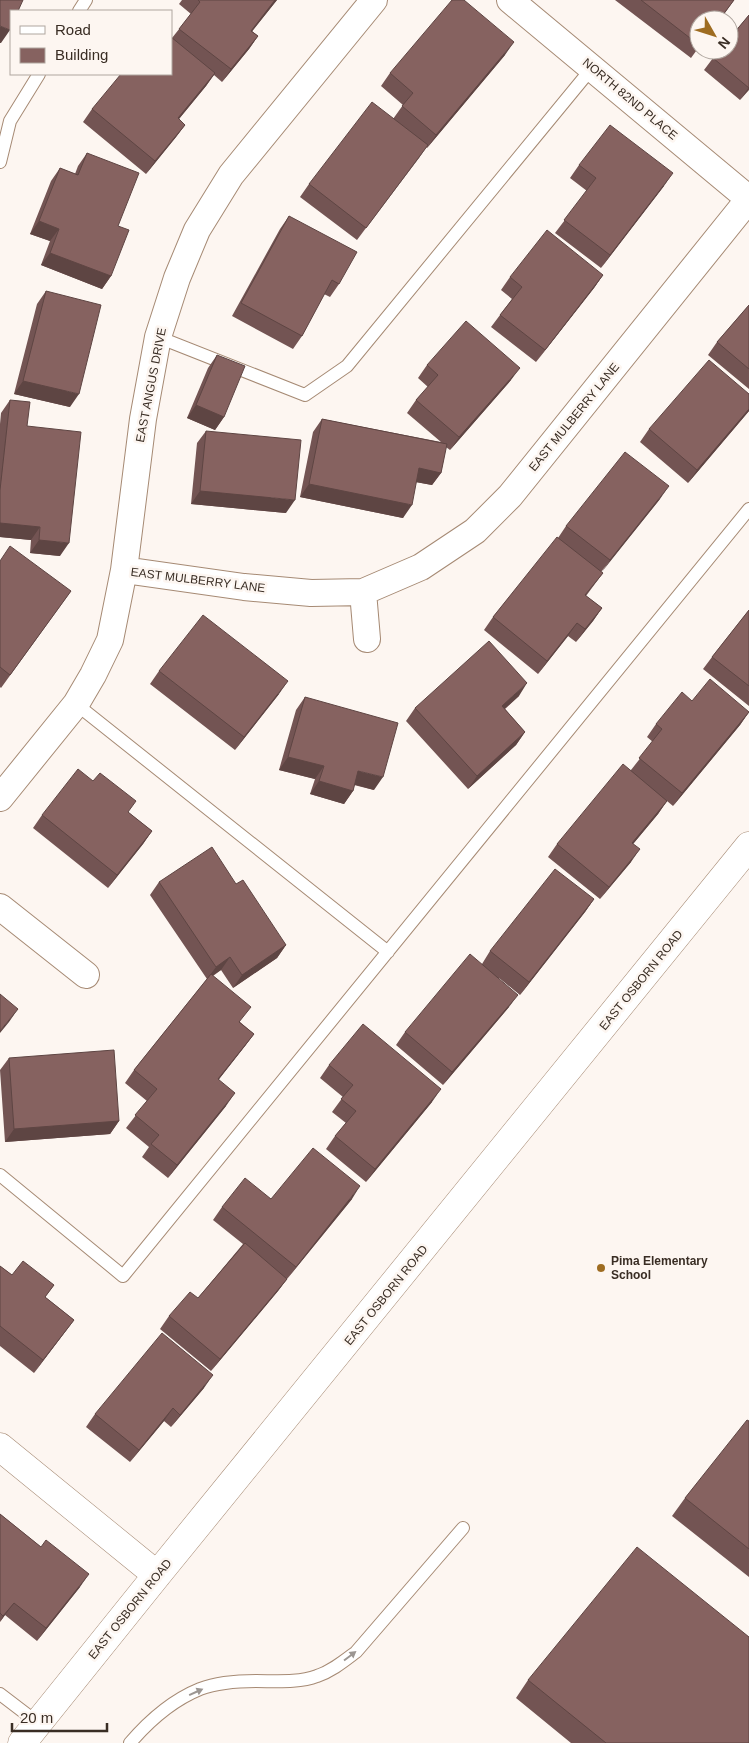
<svg xmlns="http://www.w3.org/2000/svg" width="749" height="1743" font-family="Arial,sans-serif">
<style>
.lines{fill:none;stroke-linecap:round;stroke-linejoin:round}
.service-casing{stroke:#a68a74;stroke-width:14}
.minor-casing{stroke:#a68a74;stroke-width:28}
.tertiary-casing{stroke:#a68a74;stroke-width:29}
.service{stroke:#fff;stroke-width:12}
.minor{stroke:#fff;stroke-width:26}
.tertiary{stroke:#fff;stroke-width:28}
.wall{fill:#735453}
.shaded-wall{fill:#5e4543}
.building{fill:#866260;stroke:#5e4543}
.oneway{fill:#9c9692}
.poi-dot{fill:#9e6c21;stroke:#fdf6f1;stroke-width:2}
.labels{text-anchor:middle;dominant-baseline:central;stroke-width:5;stroke-linejoin:round;paint-order:stroke}
.street-label{font-size:12px;fill:#392d24;stroke:#fdf6f1}
.poi-label{font-size:12px;font-weight:bold;fill:#392d24;stroke:#fdf6f1;text-anchor:start}
</style>
<rect width="100%" height="100%" fill="#fdf6f1"/>
<g class="lines">
<!-- service casing -->
<g class="service-casing">
<path id="service" d="M79 11 86 0
M0 162 10 121 39 74
M158 337 305 395 347 366 592 68
M76 704 388 952
M0 1175 123 1276 749 509
M0 1694 38 1723
M130 1743C148 1722 173 1700 200 1689 216 1683 239 1681 256 1681 276 1681 299 1683 317 1676 332 1671 344 1661 356 1652L463 1528"/>
</g>
<!-- minor casing -->
<g class="minor-casing">
<path id="minor" d="M510 0 749 199
M124 570 244 587 311 593 363 592 421 567 475 531 510 496 749 199
M363 592 367 639
M0 798 76 704 93 675 110 640 124 570 143 419 158 337 177 278 197 230 231 175 374 0
M0 907 86 975"/>
</g>
<!-- tertiary casing -->
<g class="tertiary-casing">
<path id="tertiary" d="M0 1447 157 1575
M22 1743 157 1575 749 846"/>
</g>
<!-- service -->
<use href="#service" class="service"/>
<!-- minor -->
<use href="#minor" class="minor"/>
<!-- tertiary -->
<use href="#tertiary" class="tertiary"/>
</g>
<!-- wall -->
<path class="wall" d="M182 0H277L252 31 258 36 249 49 222 82 214 75 206 86 179 119 185 125 176 137 146 174 83 122 92 109 172 38 191 14 179 4Z
M615 0H734L720 20H699V47L691 58Z
M749 15V90L740 100 704 70 713 58Z
M505 55 427 148 426 147 357 240 300 197 309 184 393 119 403 105 381 86 390 73Z
M87 153 118 226 111 276 102 289 41 265 50 241 30 234 51 181 60 168 75 174 78 166Z
M579 165 664 186 601 268 555 233 587 191 570 178Z
M289 216 339 284 330 297 324 294 302 336 293 349 232 316 280 229Z
M603 275 594 288 536 362 491 327 512 299 501 290 510 277Z
M46 291 70 407 14 394 37 304Z
M749 305V389L708 355 717 342Z
M217 355 224 417 215 430 187 418 208 368Z
M427 365 511 380 450 450 446 447 441 473 432 485 416 482 403 518 300 497 313 432 322 419 441 442 407 413 416 400 428 387 418 378Z
M749 394V411L688 483 640 442 649 429Z
M10 400 27 426 60 556 30 553 31 540 0 537V424L1 413Z
M206 431 286 513 191 504 197 443Z
M660 499 601 572 603 573 586 596 602 608 593 621 576 642 568 636 538 674 484 630 493 617 558 538 566 526Z
M0 561 71 591 1 688 0 687Z
M749 610V706L703 669 712 657Z
M159 671 279 694 235 750 150 684Z
M519 696 505 709 525 732 516 745 468 789 406 721 415 708Z
M305 697 374 790 354 785 353 791 344 804 310 794 315 779 279 770 296 710Z
M749 712 740 725 673 806 667 801 658 814 633 844 631 862 600 899 548 857 557 844 631 770 653 742 647 737 656 724Z
M128 812 152 831 143 844 108 888 33 828 42 815Z
M159 882 236 884 286 945 277 958 233 988 221 970 213 976 240 1022 254 1034 245 1046 219 1079 226 1106 168 1178 142 1157 149 1147 126 1128 147 1101 125 1083 134 1070 207 979 150 895Z
M594 899 585 912 520 995 499 978 509 1007 443 1085 396 1045 405 1032 482 964 490 951Z
M9 1058 119 1121 110 1134 5 1142 0 1070Z
M329 1065 432 1102 366 1182 326 1149 335 1136 346 1123 332 1112 343 1097 320 1078Z
M271 1199H352L287 1279 278 1291 211 1371 160 1329 169 1316 198 1298 243 1244 213 1220 222 1207Z
M0 1266 12 1275 54 1285 45 1297 74 1320 34 1373 0 1346Z
M204 1388 171 1427 164 1421 130 1462 86 1427 95 1414Z
M749 1421V1577L672 1516 685 1498Z
M0 1514 41 1547 80 1587 37 1641 5 1615 0 1622Z
M528 1680 749 1743H571L516 1698Z"/>
<!-- shaded-wall -->
<path class="shaded-wall" d="M275 0H277L242 44 251 31Z
M0 26 10 30 1 43H0Z
M258 36 249 49 222 82 231 69Z
M514 42 505 55 427 148 436 135Z
M215 73 206 86 169 131 178 118Z
M749 87V89L740 100Z
M185 125 176 137 146 174 155 161Z
M428 145 419 158 357 240 366 228Z
M673 173 664 186 601 268 610 255Z
M39 221 59 229 50 241 30 234Z
M50 253 111 276 102 289 41 265Z
M603 275 594 288 536 362 545 350Z
M520 368 511 380 450 450 459 437Z
M23 381 79 394 70 407 14 394Z
M196 405 224 417 215 430 187 418Z
M749 409V411L688 483 697 470Z
M419 468 441 473 432 485 410 481Z
M309 484 412 505 403 518 300 497Z
M669 486 660 499 601 573 610 560Z
M200 491 295 500 286 513 191 504Z
M0 523 40 527 31 540 0 537Z
M39 540 69 543 60 556 30 553Z
M602 608 593 621 576 642 585 629Z
M577 623 568 636 538 674 547 661Z
M288 681 279 694 235 750 244 737Z
M527 683 519 696 493 719 502 706Z
M749 712 740 725 673 806 682 793Z
M525 732 516 745 468 789 477 776Z
M288 757 324 766 315 779 279 770Z
M358 771 383 777 374 790 349 783Z
M319 781 353 791 344 804 310 794Z
M667 801 658 814 623 856 632 843Z
M152 831 143 844 108 888 117 875Z
M640 849 631 862 600 899 609 887Z
M594 899 585 912 520 995 529 982Z
M286 945 277 958 233 988 242 975Z
M230 957 221 970 207 979 216 967Z
M518 995 509 1007 443 1085 452 1072Z
M18 1009 9 1022 0 1033V1031Z
M254 1034 245 1046 209 1092 218 1079Z
M441 1089 432 1102 366 1182 375 1169Z
M235 1093 226 1106 168 1178 177 1165Z
M119 1121 110 1134 5 1142 14 1129Z
M360 1186 352 1199 287 1279 278 1291 211 1371 220 1359 287 1279 296 1267Z
M74 1320 65 1332 34 1373 43 1360Z
M213 1375 204 1388 171 1427 180 1415Z
M173 1408 164 1421 130 1462 139 1450Z
M89 1574 80 1587 37 1641 46 1628Z
M14 1603 5 1615 0 1622 3 1616Z"/>
<!-- building -->
<path class="building" d="M0 0H23L18 11H11V27L10 30 0 26Z
M198 0H275L251 31 258 36 231 69 179 29 200 2Z
M452 0H464L514 42 436 135 402 106 413 93 390 73Z
M641 0H734L719 20H699V45Z
M749 15V88L713 58 719 50H729V39Z
M171 37 215 73 178 118 185 125 155 161 92 109 121 74H171Z
M372 102 428 145 366 228 309 184Z
M610 125 673 173 610 255 564 220 596 178 579 165Z
M87 153 139 173 118 226 129 230 111 276 50 253 59 229 39 221 60 168 78 175Z
M289 216 357 252 339 284 332 280 302 336 241 303Z
M547 230 603 275 545 350 500 315 522 287 510 277Z
M46 291 101 305 79 394 23 381Z
M749 305V369L717 342Z
M466 321 520 368 459 437 416 400 438 375 427 365Z
M217 355 245 366 224 417 196 405Z
M709 360 749 394V409L697 470 649 429Z
M10 400 30 402 27 426 81 432 69 543 39 540 40 527 0 523V490Z
M322 419 447 444 441 473 419 468 412 505 309 484Z
M206 431 301 440 295 500 200 491Z
M625 452 669 486 610 560 566 526Z
M557 537 603 573 585 595 602 608 585 629 577 623 547 661 493 617Z
M10 546 71 591 10 675 0 667V561Z
M749 610V686L712 657Z
M203 615 288 681 244 737 159 671Z
M489 641 527 683 502 706 525 732 477 776 415 708Z
M710 679 749 712 682 793 639 758 662 729 656 724 682 692 692 701Z
M305 697 398 723 383 777 358 771 353 791 319 781 324 766 288 757Z
M623 764 667 801 632 843 640 849 609 887 557 844Z
M78 769 93 781 100 773 136 801 128 812 152 831 117 875 42 815Z
M212 847 236 884 243 880 286 945 242 975 230 957 216 967 159 882Z
M555 869 594 899 529 982 490 951Z
M470 954 518 995 452 1072 405 1032Z
M211 974 251 1007 239 1022 254 1034 218 1079 235 1093 177 1165 151 1144 159 1135 135 1115 157 1089 134 1070Z
M0 994 18 1009 0 1031Z
M363 1024 441 1089 375 1169 335 1136 356 1111 341 1099 353 1085 329 1065Z
M114 1050 119 1121 14 1129 9 1058Z
M313 1148 360 1186 296 1267 222 1207 245 1178 271 1199Z
M245 1243 287 1279 220 1359 169 1316 190 1292 198 1298Z
M23 1261 54 1285 45 1297 74 1320 43 1360 0 1326V1266L12 1275Z
M162 1333 213 1375 180 1415 173 1408 139 1450 95 1414Z
M747 1420 749 1421V1549L685 1498Z
M0 1514 41 1547 46 1540 89 1574 46 1628 14 1603 3 1616 0 1613Z
M637 1547 749 1637V1743H606L528 1680Z"/>
<!-- one-way arrows -->
<defs><path id="oneway-solid" d="M-6-.8H1V-3.2L6.5 0L1 3.2V.8H-6Z" transform="scale(1.25)"/></defs>
<g class="oneway">
<use href="#oneway-solid" transform="translate(350 1656) rotate(-37)"/>
<use href="#oneway-solid" transform="translate(196 1692) rotate(-24)"/>
</g>
<!-- markers -->
<circle class="poi-dot" cx="601" cy="1268" r="5"/>
<g class="labels">
<!-- street labels -->
<g class="street-label">
<text transform="translate(630 99) rotate(40)">NORTH 82ND PLACE</text>
<text transform="translate(151 385) rotate(-79)">EAST ANGUS DRIVE</text>
<text transform="translate(574 417) rotate(-51)">EAST MULBERRY LANE</text>
<text transform="translate(198 580) rotate(7)">EAST MULBERRY LANE</text>
<text transform="translate(641 980) rotate(-51)">EAST OSBORN ROAD</text>
<text transform="translate(386 1295) rotate(-51)">EAST OSBORN ROAD</text>
<text transform="translate(130 1609) rotate(-51)">EAST OSBORN ROAD</text>
</g>
<!-- poi labels -->
<g class="poi-label">
<text x="611" y="1261">Pima Elementary<tspan x="611" dy="14">School</tspan></text>
</g>
</g>
<!-- legend -->
<rect x="10" y="10" width="162" height="65" fill="#fdf6f1" stroke="#afa69f"/>
<rect x="20" y="26" width="25" height="8" fill="#ffffff" stroke="#afa69f"/>
<text x="55" y="35" font-size="15" fill="#392d24">Road</text>
<rect x="20" y="48" width="25" height="15" fill="#866260" stroke="#afa69f"/>
<text x="55" y="60" font-size="15" fill="#392d24">Building</text>
<!-- north arrow -->
<g transform="translate(714 35) rotate(129)"><circle r="24" fill="#fdf6f1" stroke="#afa69f"/>
<path d="M0-4L9 19L0 12L-9 19Z" fill="#9e6c21"/>
<text y="-8" font-size="14" font-weight="bold" text-anchor="middle" fill="#392d24">N</text>
</g>
<!-- scale -->
<path d="M12 1723v8h95v-8" fill="none" stroke="#392d24" stroke-width="2.5"/>
<text x="20" y="1723" font-size="15" fill="#392d24" stroke="#fdf6f1" stroke-width="4" paint-order="stroke">20 m</text>
</svg>
